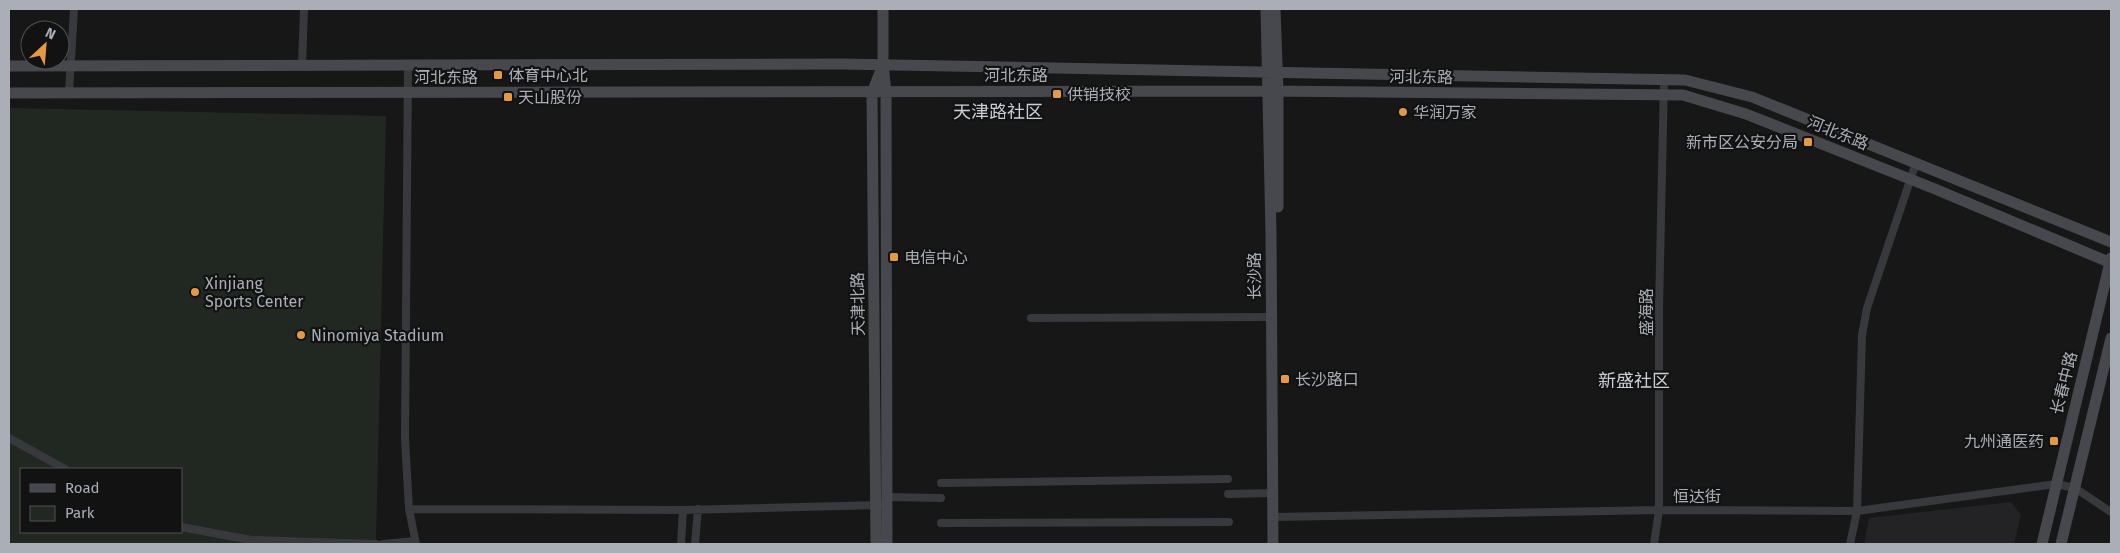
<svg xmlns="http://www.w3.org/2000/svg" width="2120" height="553" font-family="'Fira Sans','Noto Sans SC',sans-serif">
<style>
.built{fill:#232325}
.green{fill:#212821;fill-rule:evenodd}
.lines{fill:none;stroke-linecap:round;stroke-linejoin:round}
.street{stroke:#38393d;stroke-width:8}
.secondary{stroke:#46484d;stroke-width:11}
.poi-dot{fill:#e59942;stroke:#121213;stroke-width:2}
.labels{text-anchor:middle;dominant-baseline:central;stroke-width:4.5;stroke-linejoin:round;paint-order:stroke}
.poi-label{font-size:16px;fill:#aaafb7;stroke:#121213;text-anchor:start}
.street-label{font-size:16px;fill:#aaafb7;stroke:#121213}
.neighbourhood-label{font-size:18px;fill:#caced4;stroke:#121213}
</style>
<rect width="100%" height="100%" fill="#171718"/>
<!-- built -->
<path class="built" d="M2011 502 2021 515 2014 544H1864L1869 518Z"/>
<!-- green -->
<path class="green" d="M9 108 386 116 376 540 249 544H9ZM21 469H181V532H21Z"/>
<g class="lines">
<!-- street -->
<path class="street" d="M302 65 304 9
M408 65 405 439 409 509 416 544
M69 93 74 9
M1031 318 1270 317
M9 438 65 469
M941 483 1228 479
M1228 494 1273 493
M887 497 941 498
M409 509 683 510 880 505
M1274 517 1659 510 1857 511 2056 484 2075 488 2111 512
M941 523 1229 522
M181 527 251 540 376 544
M383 544 415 541
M681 544 683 510
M695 544 698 509
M1654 544 1659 510V309L1664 80
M1850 544 1857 511 1862 335 1867 308 1916 163"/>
<!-- secondary -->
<path class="secondary" d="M883 9V65L886 92 887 544
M1266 9 1271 233 1273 544
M1275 9 1278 91V207
M9 66 841 64 1685 80 1752 97 2111 242
M9 93 1268 91 1683 95 1746 114 1935 189 2111 263
M876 544 872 93 882 67
M2042 544 2111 258
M2061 544 2111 338"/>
</g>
<!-- markers -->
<g class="poi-dot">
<rect x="493" y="70" width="10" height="10" rx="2.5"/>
<rect x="1052" y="89" width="10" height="10" rx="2.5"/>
<rect x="503" y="92" width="10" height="10" rx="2.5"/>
<circle cx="1403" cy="112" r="5"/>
<rect x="1803" y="137" width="10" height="10" rx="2.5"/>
<rect x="889" y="252" width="10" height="10" rx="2.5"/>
<circle cx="195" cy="292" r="5"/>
<circle cx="301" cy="335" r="5"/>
<rect x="1280" y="374" width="10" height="10" rx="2.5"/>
<rect x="2049" y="436" width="10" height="10" rx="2.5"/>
</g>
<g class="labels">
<!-- poi labels -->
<g class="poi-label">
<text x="508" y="75">体育中心北</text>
<text x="1067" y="94">供销技校</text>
<text x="518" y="97">天山股份</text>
<text x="1413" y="112">华润万家</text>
<text x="1798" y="142" text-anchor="end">新市区公安分局</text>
<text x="904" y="257">电信中心</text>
<text x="205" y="283">Xinjiang<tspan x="205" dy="18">Sports Center</tspan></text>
<text x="311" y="335">Ninomiya Stadium</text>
<text x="1295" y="379">长沙路口</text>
<text x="2044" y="441" text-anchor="end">九州通医药</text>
</g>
<!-- street labels -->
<g class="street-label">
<text x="1016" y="75">河北东路</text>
<text x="446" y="77">河北东路</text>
<text transform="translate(1421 77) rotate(1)">河北东路</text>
<text transform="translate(1838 133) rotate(22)">河北东路</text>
<text transform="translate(1254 276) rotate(-90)">长沙路</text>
<text transform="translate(858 304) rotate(-91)">天津北路</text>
<text transform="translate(1646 312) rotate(-90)">盛海路</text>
<text transform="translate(2064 383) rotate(-76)">长春中路</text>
<text x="1697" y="496">恒达街</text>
</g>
<!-- neighbourhood labels -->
<g class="neighbourhood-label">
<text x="998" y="112">天津路社区</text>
<text x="1634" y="381">新盛社区</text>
</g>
</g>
<!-- border -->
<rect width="2120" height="553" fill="none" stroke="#aaafb7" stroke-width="20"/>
<!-- legend -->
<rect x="20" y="468" width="162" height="65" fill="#121213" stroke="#4f5155"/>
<rect x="30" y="484" width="25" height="8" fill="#46484d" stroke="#4f5155"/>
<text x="65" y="493" font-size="15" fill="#aaafb7">Road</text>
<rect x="30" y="506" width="25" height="15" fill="#212821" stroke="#4f5155"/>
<text x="65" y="518" font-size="15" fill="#aaafb7">Park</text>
<!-- north arrow -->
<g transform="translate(45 45) rotate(26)"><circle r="24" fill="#121213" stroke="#4f5155"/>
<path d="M0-4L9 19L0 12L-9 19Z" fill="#e59942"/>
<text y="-8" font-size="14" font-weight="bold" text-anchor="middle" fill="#aaafb7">N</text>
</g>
</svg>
